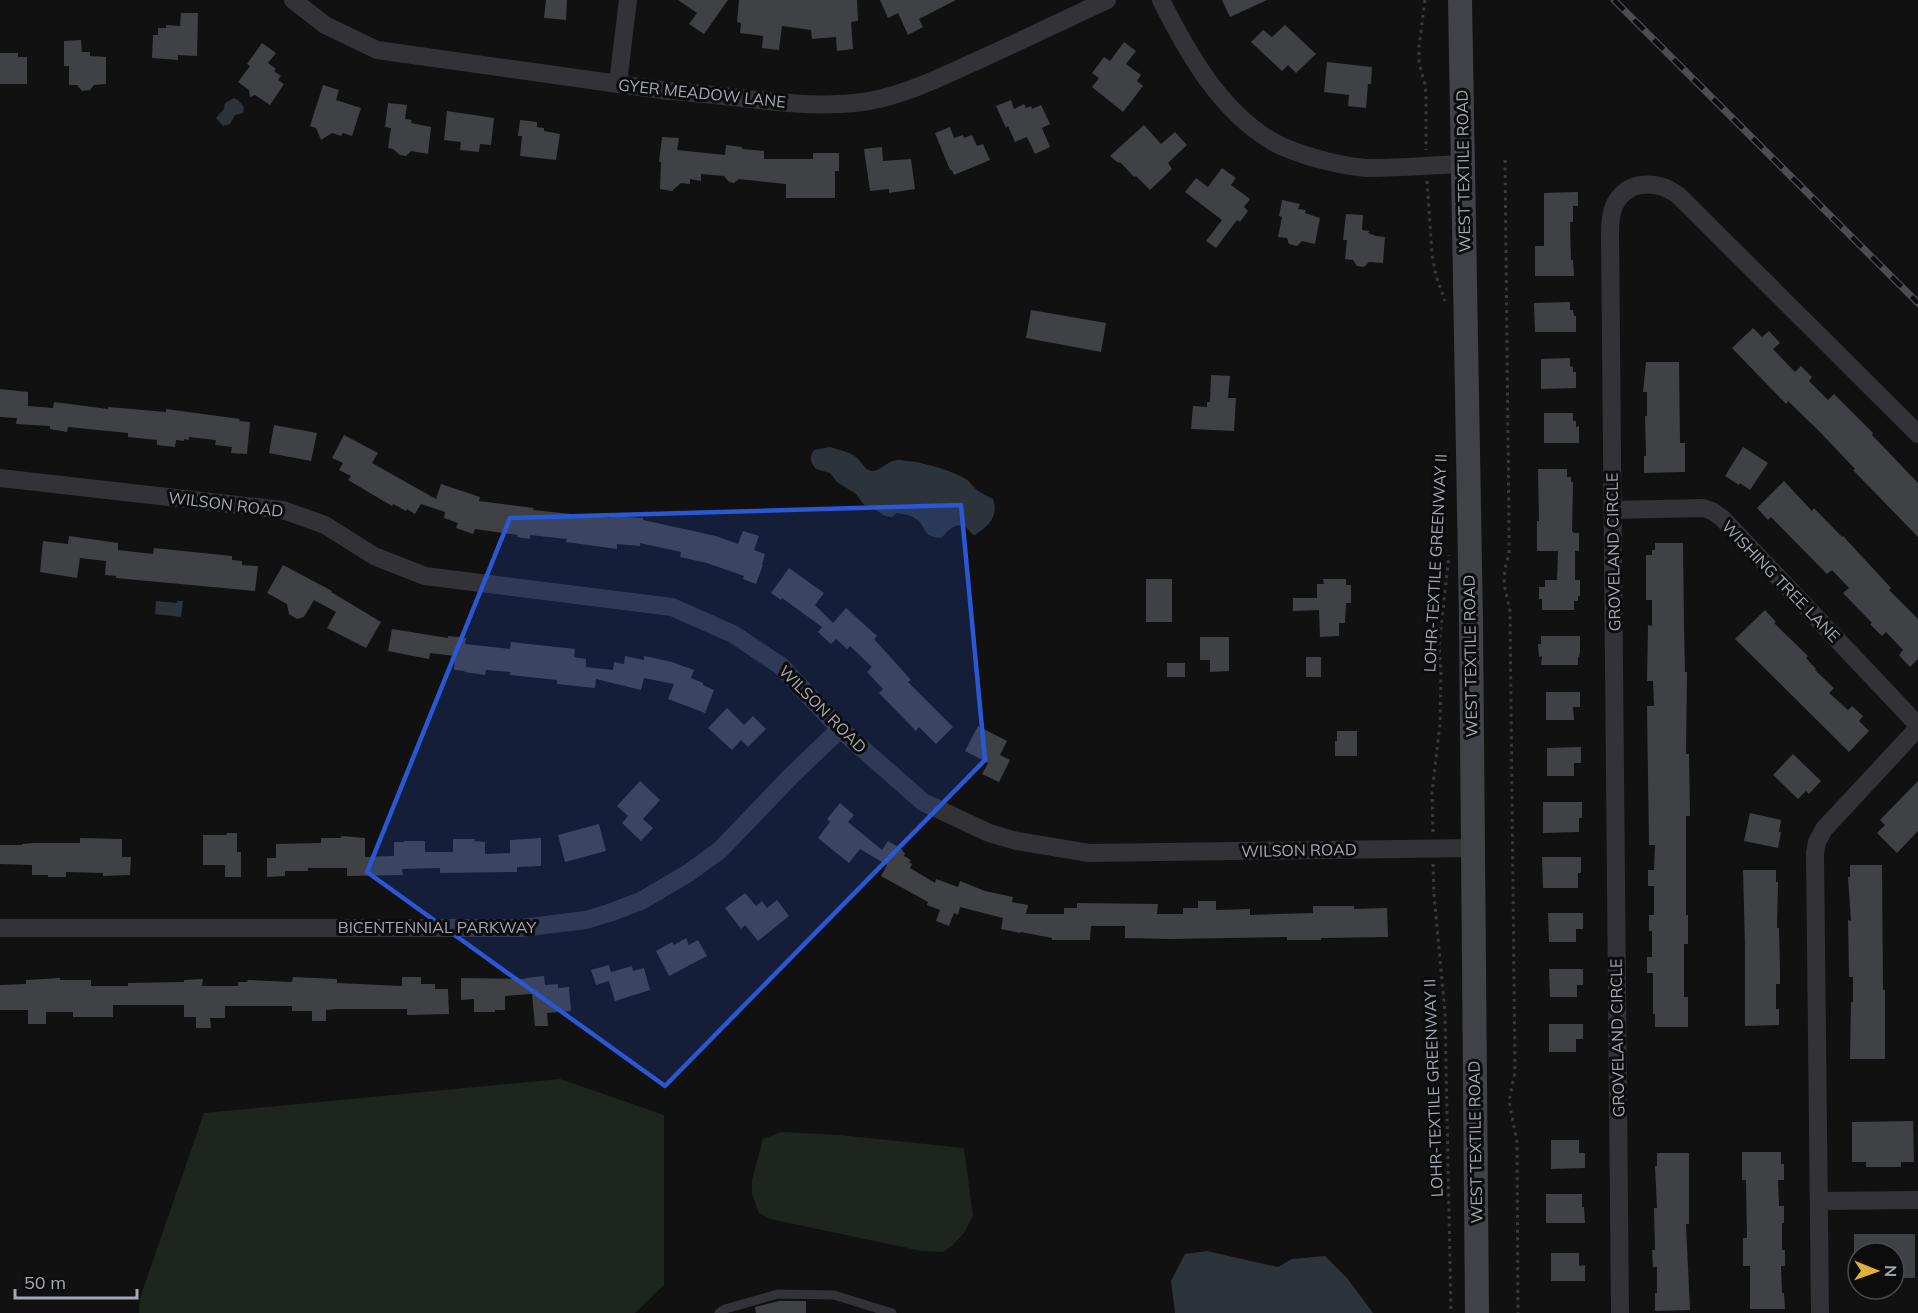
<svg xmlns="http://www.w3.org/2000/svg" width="1918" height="1313" font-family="Mulish,sans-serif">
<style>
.green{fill:#1e251f}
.water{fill:#2c333a}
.building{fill:#404145}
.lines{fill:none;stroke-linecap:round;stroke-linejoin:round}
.path{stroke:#393a3e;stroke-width:3;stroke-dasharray:3 4.5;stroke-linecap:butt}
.lane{stroke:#333337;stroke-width:9}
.street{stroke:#333337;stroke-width:18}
.secondary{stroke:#414247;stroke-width:24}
.rail-casing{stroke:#4c4d52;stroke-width:7}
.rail{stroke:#0c0c0d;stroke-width:4.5;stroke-dasharray:14;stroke-linecap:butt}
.marked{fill:#2a57d4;fill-opacity:0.2;stroke:#2a57d4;stroke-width:4.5;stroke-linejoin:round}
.labels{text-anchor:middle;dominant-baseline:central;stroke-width:6;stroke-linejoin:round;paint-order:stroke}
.street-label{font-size:16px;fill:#a4a8b2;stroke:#0c0c0d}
</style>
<rect width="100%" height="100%" fill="#111112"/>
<!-- green -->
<path class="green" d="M560 1079 664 1115V1285L635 1313H139L140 1298 204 1113Z
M781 1132 839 1135 964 1148 973 1216 964 1233 953 1245 943 1252 922 1251 770 1219 759 1213 752 1194V1180L763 1139Z"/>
<!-- water -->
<path class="water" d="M234 98 238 100 244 107 243 113 235 115 230 124 223 126 216 118 224 109 225 103Z
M830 447C839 450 848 451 856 457 862 461 864 471 873 471 880 471 887 461 897 460 914 460 949 469 964 478 970 481 972 486 977 490 982 494 988 496 993 499 999 516 989 526 975 535L972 534 966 527C954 522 949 530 941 538 921 537 927 526 916 519 911 515 903 514 897 513L892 517 885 516 870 506 864 505 856 494 837 482 830 473 816 469C810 463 809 457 814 450Z
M156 601 177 603V601H183L181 617 155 614Z
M1207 1251 1278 1267 1292 1259 1325 1256 1347 1278 1373 1313H1175L1171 1281 1185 1254Z"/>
<!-- building -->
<path class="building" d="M546 0H567L566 20 544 18Z
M678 0H728L704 34 689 24 697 13Z
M739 0H857L858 21 851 22 853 49 837 51 836 37 812 39 811 30 782 26 779 50 762 48 763 36 740 33 741 23 737 22Z
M880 0H956L919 19 923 27 908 35 898 13 888 18Z
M1222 0H1267L1230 17Z
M181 13H198L197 56 178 55V60L152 58 153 35H158V28H166V25L180 26Z
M1285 25 1316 54 1296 73 1288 65 1282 71 1251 42 1263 30 1272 37Z
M81 40 82 52H90V56L106 57V84L94 85 90 90 82 91 77 85H69V66H64V41Z
M1124 42 1136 51 1126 64 1141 75 1137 81 1143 86 1123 112 1092 87 1099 78 1092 73 1104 57 1110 61Z
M262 43 276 53 268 63 276 69 274 71 281 76 278 80 284 84 270 105 255 95 250 97 249 90 238 82 250 66 247 64Z
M0 53H18V57H27V84H0Z
M1327 62 1372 67 1371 84H1368L1366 108 1348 106 1349 95 1324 92Z
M323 85 339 90 336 100 361 108 352 136 343 133 341 136 332 133 321 140 316 128 310 126Z
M1011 100 1014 109 1024 104 1026 108 1031 106 1032 109 1041 105 1050 124 1042 128 1050 147 1035 154 1027 137 1015 142 1008 126 1006 128 996 106Z
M388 103 407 105 405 119 412 120 411 123 431 127 428 154 411 151 406 156 400 155 393 149 388 148 391 128 385 127Z
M447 111 494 118 491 145 480 144 479 152 460 150 461 142 444 140Z
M520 120 537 122V127L544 128V131L560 134 556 160 520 156 522 136H518Z
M1144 125 1161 144 1175 132 1187 145 1168 163 1172 169 1150 190 1136 176 1134 177 1121 163 1117 162 1110 156Z
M950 127 954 138 963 135 964 138 972 135 977 146 983 144 990 160 954 175 952 170H950L935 133Z
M662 137 679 138 677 150 725 155 726 145 742 147V149L764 151V159H813V153H839V171H835V198H786V184L739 179 734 183 729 182 724 176 701 174V181L690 179V184L681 183 672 191 660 189 661 162H659Z
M882 147 883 161 911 159 915 189 889 193V189L870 191 864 149Z
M1222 168 1236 178 1231 185 1250 199 1244 207 1248 211 1240 222 1237 220 1216 248 1206 241 1222 220 1185 192 1196 178 1208 187Z
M1578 192V206H1573V222H1570L1571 260H1573L1574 276H1535V246H1544V193Z
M1282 200 1300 204 1298 209 1306 210 1305 213 1320 218 1315 244 1302 241 1297 246 1289 244 1287 238 1278 237 1282 217 1279 216Z
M1346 214 1363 215 1362 230 1369 231 1368 233 1376 236 1385 237 1383 263 1369 262 1364 267 1357 266 1353 260 1345 259 1347 240H1343Z
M1570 302V310H1573L1574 316H1576V332H1535L1534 303Z
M1031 310 1106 323 1101 352 1026 338Z
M1753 328 1762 337 1769 331 1780 343 1773 349 1795 372 1801 366 1812 377 1809 381 1828 400 1834 394 1873 433 1872 435 1918 483V537L1853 470 1855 469 1819 431 1788 401 1786 404 1732 348Z
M1570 358V366L1573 367V372H1576V388L1541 389V359Z
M1646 362H1679L1680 443H1685V472L1644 473V456H1646L1645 416H1647V392H1643Z
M1211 375 1230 376 1228 398H1236L1234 431 1191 429 1193 406 1207 407V402H1210Z
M0 389 28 392V406L53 408 54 402 108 409V407L166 412V409L240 419 239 421 250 422 247 454 231 453 232 447 215 445 216 440 189 437V440L184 439V441L176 440 175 447 157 445V440L128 437V433L68 427 67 432 50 429V426L16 424 17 418 0 417Z
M1544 413H1573V421H1576V427L1579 426V443H1544Z
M274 425 317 433 311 461 269 453Z
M344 435 378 453 372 463 436 499 441 484 480 497 479 501 534 508 533 510 611 518V516L643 518V520L716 536 738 544 743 531 759 536 754 550 765 554 762 565H763L756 584 743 579 744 576 707 563 680 557 681 552 640 543V546L617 544V549L566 542 567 539 530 535V539L517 537 518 535 475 529 473 534 456 528 458 523 444 518 445 512 421 504 415 514 407 509 406 511 393 504 392 506 348 480 351 476 339 470 343 463 332 458Z
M1743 447 1768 463 1750 490 1740 483 1739 485 1725 476Z
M1538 469H1567V477H1571V482H1573L1572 531 1574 533H1579V551H1575V580H1580V596H1578V601H1574V610H1542V599H1539V587H1545V580H1557L1558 551H1537V521H1539Z
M1784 481 1812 511 1814 508 1842 537 1843 536 1891 588 1889 590 1918 619V659L1910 667 1899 655 1903 650 1886 632 1882 636 1870 624 1872 623 1843 593 1849 588 1832 570 1827 574 1771 517 1768 520 1757 508Z
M69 536 118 543V550L153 554 154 548 232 556V560L242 561V565L258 566 255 591 116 578V576L105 575 106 561 80 558 77 578 40 572 43 541 68 544Z
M1655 543H1683L1684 626 1685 672H1687L1686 754H1689L1690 816H1686V915H1688V944H1684V997H1688V1027H1655V1014H1653V973H1647V957H1652V931H1649V915H1654V886H1648V870H1654L1655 845H1649L1647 706H1654L1653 681H1647L1648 625 1652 626V600H1646V555H1652V550H1655Z
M283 565 332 591 331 592 381 622 366 648 327 628 336 612 314 600 304 617 297 619 289 614 287 604 267 593Z
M789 568 824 593 815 605 833 623 846 608 877 636 874 639 911 680 908 682 953 727 936 744 919 727 916 731 879 693 883 689 867 672 872 667 850 646 847 649 836 639 831 644 818 632 822 627 782 598 781 600 771 593Z
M1146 579H1172V622H1146Z
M1323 579H1346V585H1351V603H1346L1345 623H1339V636L1320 637 1319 610 1293 611V598H1317V584H1324Z
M1765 610 1776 622 1774 623 1808 656 1806 658 1816 669 1815 670 1834 688 1829 693 1848 710 1852 706 1863 716 1859 721 1869 731 1849 752 1735 639Z
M392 629 448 638V636L466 638 465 644 510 649 511 642 575 649 574 657 586 659V667L613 670 614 662 624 664 625 656 644 660V656L672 662 694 670 691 678 703 683V685L714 690 705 713 668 699 674 684 644 678 641 690 596 679 595 688 557 684V680L510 675V672L486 670 485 675 464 672 465 671 454 670 455 656 430 653 429 659 388 651Z
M1541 636H1580V652L1579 657H1578V665H1541L1542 656 1539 657 1538 644H1541Z
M1200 637H1229V671L1210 672V660H1200Z
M1306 657H1321V677H1306Z
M1167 663H1185V677H1167Z
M1546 692H1580V707H1573L1574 720H1546Z
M727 708 744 725 753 716 766 729 748 747 741 740 732 750 708 728Z
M978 726 1007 741 1000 755 1010 760 999 782 982 774 988 763 965 751Z
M1337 731H1357V756H1335V741H1337Z
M1581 747V763H1574V776H1547V748Z
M1793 754 1821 781 1809 794 1806 791 1798 799 1773 775Z
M640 781 660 800 643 819 653 828 641 841 622 823 628 816 617 806Z
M1918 781V831L1897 853 1877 833 1885 825 1880 820Z
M1543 802H1582V818H1579V832L1543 833Z
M840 803 854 815 848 822 882 850 888 841 903 850 902 851 905 853 904 856 911 860 909 862 912 864 910 868 935 883 936 879 958 887 960 881 985 891 1013 897 1012 902 1028 905 1026 914H1064V908H1077V903L1158 904 1157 914H1183V908H1198V901H1216V910L1250 909V915L1313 913V906H1354V909L1387 908 1388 937 1321 938V940H1287V937L1170 939 1125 938V926H1091L1090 940H1052V938L1021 932 1020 933 1001 929 1003 918 960 907 958 915 954 913 949 926 936 921 940 910 927 905 928 902 881 876 887 865 860 849 849 863 818 838 830 822 827 819Z
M1750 813 1781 820 1779 832H1781L1778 848 1744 841Z
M599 824 606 851 565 862 558 835Z
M227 833H237V852H241V877H225V865H203V835H226Z
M342 836 365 838V857L394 856V842H404V841H425V852H453V839H475L474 841 485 842V854L510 853V840L541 838V866L517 867V872L440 873V868L402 869 403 875 347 876V868H308V871H285V876L267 877V858H276V844L321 843V838H340Z
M80 838 122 839V857H131L130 875 103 876V873L66 872V877H48V875H32V865L0 864V845H22V844L34 843H80Z
M1542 857H1581V873H1578V888H1543Z
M1850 865H1882L1883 990H1885V1059H1850L1851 1002H1853V977H1849L1848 920 1851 921 1848 877H1850Z
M1743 870H1776V882H1778L1777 928H1779L1780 970V984H1776V1009H1779V1025L1745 1026V945Z
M745 893 756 906 762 901 767 908 777 900 789 916 758 941 745 925 741 929 725 908Z
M1548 913H1583V929H1576V942H1549Z
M686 938 689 945 698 940 707 956 669 976 656 951 672 942 674 945Z
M609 965 611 972 632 966 633 971 644 968 650 990 615 1001 609 981 596 985 591 970Z
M1549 969H1583V985H1577V997H1550Z
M544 976 545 985 558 984V988L569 987 571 1011 547 1013 548 1026H535L532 994 505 996V1010H495V1012H474V999L461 1000V978L526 979V978Z
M293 977 337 979V983L402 986V977H421V984H435V989H448L449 1014 407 1015V1009H337L326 1010V1021H312V1011H292V1006H225V1018H210L211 1028H196V1017H184V1005H113V1017H73V1012H46V1024H28V1010H0V985L26 984V980L60 978V980H91V986H128V983L184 982V980L203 979 202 986H238V982H247L248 980 292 982Z
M1549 1024H1583V1039H1576V1052H1549Z
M1913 1121 1914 1162H1901V1167H1866V1162H1852V1122Z
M1551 1140H1579V1153H1585V1168L1551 1169Z
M1742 1152H1781V1164H1784V1180H1778L1779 1206H1784V1223H1782V1250H1785V1266H1781L1782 1293H1784L1785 1309H1750V1266H1743V1238H1747L1746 1180H1742Z
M1657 1153H1689V1224H1686L1690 1310 1655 1311V1293H1657V1267H1653L1652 1250H1655L1654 1208H1657L1655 1166H1657Z
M1546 1194H1582V1207H1584L1585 1223H1546Z
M1854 1234H1915V1278H1894V1253H1854Z
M1551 1253H1579V1266L1585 1265V1281H1551Z
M779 1301H806V1313H756L755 1307Z"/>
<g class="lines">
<!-- path -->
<path class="path" d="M1425 0 1419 47V63L1425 84 1426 97V150
M1505 160 1509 531V554L1505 568 1504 584 1510 611 1515 1072 1509 1101 1517 1142 1518 1313
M1427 181 1432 254 1436 276 1445 301
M1433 832 1432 793 1440 723 1441 672 1439 646 1449 555
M1433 864 1434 895 1445 1013 1451 1313"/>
<!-- lane -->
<path class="lane" d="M719 1313 725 1309 778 1294 834 1295 892 1313"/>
<!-- street -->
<path class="street" d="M293 0 325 25 377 50 668 91C730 94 792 109 855 103 898 99 944 76 983 58 1025 39 1066 19 1107 0
M1161 0C1187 52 1219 109 1270 140 1286 150 1307 156 1326 161 1340 164 1356 168 1371 168 1401 168 1432 165 1463 164
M618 83 628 0
M0 478 283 510 325 525 374 556 425 576 672 607 733 634 781 666 840 729 923 802 989 833 1017 841 1089 853 1472 848
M1612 510 1703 508 1712 511 1722 518 1918 725
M0 928H521L586 920 609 913 641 901 690 872 720 850 791 776 840 729
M1819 1201 1918 1200
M1620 1313 1610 234C1610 225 1610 215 1614 206 1627 179 1657 180 1678 195L1918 434
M1820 1313 1815 853 1817 842 1824 829 1918 728"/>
<!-- secondary -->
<path class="secondary" d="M1460 0 1471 621 1477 1313"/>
<!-- rail casing -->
<g class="rail-casing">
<path id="rail" d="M1614 0 1918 303"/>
</g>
<!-- rail -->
<use href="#rail" class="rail"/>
</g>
<!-- marked area -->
<path class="marked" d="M961 505 985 760 665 1086 367 872 510 518Z"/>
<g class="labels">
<!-- street labels -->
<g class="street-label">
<text transform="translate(702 93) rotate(6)">GYER MEADOW LANE</text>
<text transform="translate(1463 171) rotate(-91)">WEST TEXTILE ROAD</text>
<text transform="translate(226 504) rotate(7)">WILSON ROAD</text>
<text transform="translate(1613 552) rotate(-91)">GROVELAND CIRCLE</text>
<text transform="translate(1435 563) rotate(-87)">LOHR-TEXTILE GREENWAY II</text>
<text transform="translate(1781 581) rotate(46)">WISHING TREE LANE</text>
<text transform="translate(1470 656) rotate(-91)">WEST TEXTILE ROAD</text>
<text transform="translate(823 709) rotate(45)">WILSON ROAD</text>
<text transform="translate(1299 850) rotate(-1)">WILSON ROAD</text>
<text x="437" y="927">BICENTENNIAL PARKWAY</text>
<text transform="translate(1617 1038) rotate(-91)">GROVELAND CIRCLE</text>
<text transform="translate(1433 1088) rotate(-92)">LOHR-TEXTILE GREENWAY II</text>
<text transform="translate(1475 1142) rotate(-91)">WEST TEXTILE ROAD</text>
</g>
</g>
<!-- north arrow -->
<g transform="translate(1876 1271) rotate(91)"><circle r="28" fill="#0c0c0d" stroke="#494a4f" stroke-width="1.5"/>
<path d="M0-4.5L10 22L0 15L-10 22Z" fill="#e0ae3b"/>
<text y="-9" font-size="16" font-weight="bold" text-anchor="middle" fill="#a4a8b2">N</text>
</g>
<!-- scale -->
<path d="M15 1289v9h122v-9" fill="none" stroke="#a4a8b2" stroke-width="3"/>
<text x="24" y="1289" font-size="18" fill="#a4a8b2" stroke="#0c0c0d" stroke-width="4.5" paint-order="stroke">50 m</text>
</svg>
